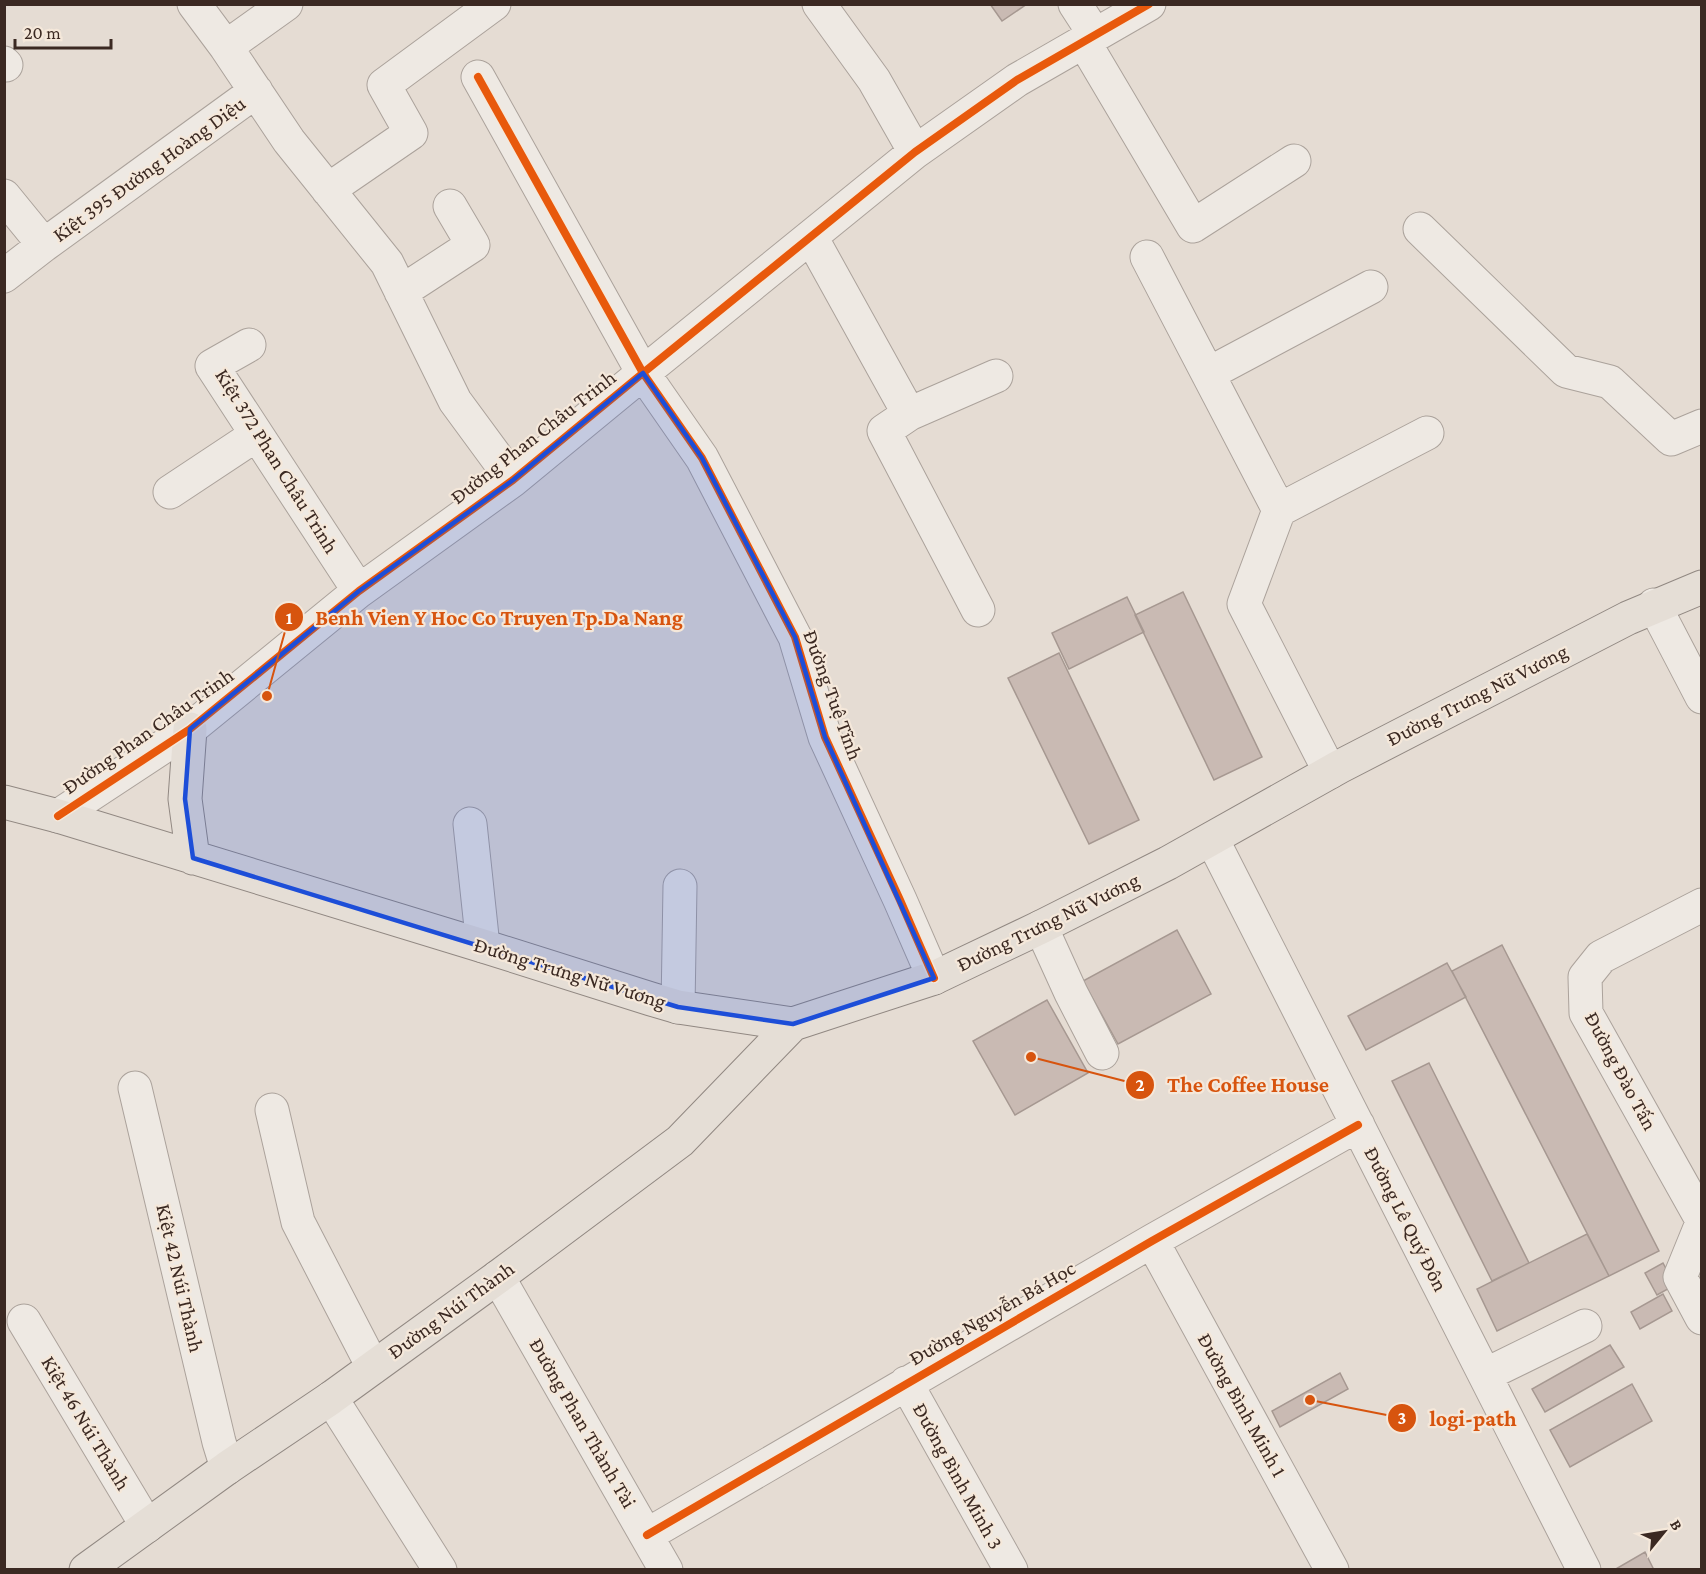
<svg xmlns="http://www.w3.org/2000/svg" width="1706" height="1574" font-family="'Crimson Pro',serif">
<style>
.building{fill:#c9bab3;stroke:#a69891;stroke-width:1.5}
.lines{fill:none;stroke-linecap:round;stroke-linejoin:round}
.minor-casing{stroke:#aba29b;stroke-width:35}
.major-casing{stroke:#918882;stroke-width:35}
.minor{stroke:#eee9e3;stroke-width:33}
.major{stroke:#e5ded6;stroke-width:33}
.cycleway-casing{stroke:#f5e8da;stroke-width:11}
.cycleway{stroke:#e8590c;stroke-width:8}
.marked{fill:#1d4ed8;fill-opacity:0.2;stroke:#1d4ed8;stroke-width:4.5;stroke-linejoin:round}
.labels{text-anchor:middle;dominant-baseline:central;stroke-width:4.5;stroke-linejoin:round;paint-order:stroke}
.street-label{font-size:21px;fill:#3b2922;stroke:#f5e8da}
.leader{fill:none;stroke:#d7540e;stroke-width:2}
.callout-dot{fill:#d7540e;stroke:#f5e8da;stroke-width:2}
.mark-label{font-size:18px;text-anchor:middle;font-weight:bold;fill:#fff}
.callout-label{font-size:22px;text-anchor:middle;font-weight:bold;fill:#d7540e;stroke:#f5e8da;stroke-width:4.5;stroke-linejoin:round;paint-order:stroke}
</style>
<rect width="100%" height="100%" fill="#e5dcd3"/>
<!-- building -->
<path class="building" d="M990 4H1027L1002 21Z
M1183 592 1262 757 1214 780 1135 615Z
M1127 597 1144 632 1069 669 1052 633Z
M1059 653 1139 820 1089 844 1008 678Z
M1177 930 1211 994 1118 1044 1083 981Z
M1502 945 1659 1251 1609 1276 1452 971Z
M1447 963 1466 997 1366 1050 1348 1016Z
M1047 1000 1088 1073 1015 1115 973 1041Z
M1429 1063 1529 1263 1492 1281 1392 1081Z
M1587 1234 1609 1276 1497 1331 1477 1289Z
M1663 1263 1675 1285 1657 1295 1645 1273Z
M1663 1294 1672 1311 1640 1329 1631 1312Z
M1610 1345 1624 1367 1545 1412 1532 1389Z
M1340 1373 1348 1389 1280 1427 1272 1411Z
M1632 1384 1652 1421 1570 1467 1550 1430Z
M1645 1552 1654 1570H1614Z"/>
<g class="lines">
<!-- minor casing -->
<g class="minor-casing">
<path id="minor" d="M194 4 226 47 289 141 387 263 455 401 513 480
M819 4 874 80 915 152
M1075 4 1095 35
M1084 42 1193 226 1294 161
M226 47 286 4
M4 63 6 65
M478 77 643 373 702 458 795 637 825 737 900 900 934 978
M328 190 411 133 384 85 494 4
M4 196 44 245
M1420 229 1566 371 1610 382 1671 439 1702 426
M811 237 909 414
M1147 257 1279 510 1244 604 1330 772
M4 276 44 245 256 91
M401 292 473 245 450 206
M249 345 212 366 359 591
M1208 374 1371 287
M170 492 256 435
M1279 510 1427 433
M1654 605 1702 697
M978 610 884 431 909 414 996 376
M58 816 190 729 359 591 513 480 643 373 915 152 1017 80 1149 4
M470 824 483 946
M1212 839 1584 1570
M1702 905 1601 957 1585 977 1586 1013 1702 1220
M1041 927 1071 993 1102 1053
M678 1007 680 886
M135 1088 219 1442 227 1468
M272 1110 298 1222 373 1367
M1702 1223 1680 1277 1702 1318
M1152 1241 1332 1570
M498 1277 666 1570
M24 1321 147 1526
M1485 1375 1585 1326
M906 1383 1011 1570
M331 1398 440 1570
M647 1535 1152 1241 1358 1125"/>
</g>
<!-- major casing -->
<g class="major-casing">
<path id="major" d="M190 729 185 799 193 858
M4 802 58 816 483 946 651 999 678 1007 793 1024 934 978 1041 927 1168 863 1339 767 1628 618 1702 587
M86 1570 227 1468 331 1398 498 1277 680 1141 793 1024"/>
</g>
<!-- minor -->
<use href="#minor" class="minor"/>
<!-- major -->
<use href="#major" class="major"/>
<!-- cycleway casing -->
<g class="cycleway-casing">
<path id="cycleway" d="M478 77 643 373 702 458 795 637 825 737 900 900 934 978
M58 816 190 729 359 591 513 480 643 373 915 152 1017 80 1149 4
M647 1535 1152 1241 1358 1125"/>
</g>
<!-- cycleway -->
<use href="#cycleway" class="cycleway"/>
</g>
<!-- marked area -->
<path class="marked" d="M643 373 702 458 795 637 825 737 934 978 793 1024 678 1007 193 858 185 799 190 729 359 591 513 480Z"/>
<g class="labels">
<!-- street labels -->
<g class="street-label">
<text transform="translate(149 169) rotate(-36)">Kiệt 395 Đường Hoàng Diệu</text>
<text transform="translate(533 437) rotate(-38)">Đường Phan Châu Trinh</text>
<text transform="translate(277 461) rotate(58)">Kiệt 372 Phan Châu Trinh</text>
<text transform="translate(833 695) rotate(70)">Đường Tuệ Tĩnh</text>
<text transform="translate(1477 695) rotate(-27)">Đường Trưng Nữ Vương</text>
<text transform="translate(148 731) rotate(-35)">Đường Phan Châu Trinh</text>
<text transform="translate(1048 922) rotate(-26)">Đường Trưng Nữ Vương</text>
<text transform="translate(570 973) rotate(17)">Đường Trưng Nữ Vương</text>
<text transform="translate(1621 1071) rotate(62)">Đường Đào Tấn</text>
<text transform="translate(1406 1219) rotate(63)">Đường Lê Quý Đôn</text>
<text transform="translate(180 1278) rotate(77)">Kiệt 42 Núi Thành</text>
<text transform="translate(451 1310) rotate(-36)">Đường Núi Thành</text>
<text transform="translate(992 1313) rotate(-30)">Đường Nguyễn Bá Học</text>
<text transform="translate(1242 1405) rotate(61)">Đường Bình Minh 1</text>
<text transform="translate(86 1423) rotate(59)">Kiệt 46 Núi Thành</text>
<text transform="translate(583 1423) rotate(60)">Đường Phan Thành Tài</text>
<text transform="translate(958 1476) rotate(61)">Đường Bình Minh 3</text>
</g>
</g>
<!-- callouts -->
<path class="leader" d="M267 696L289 617M1031 1057L1140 1085M1310 1400L1402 1418"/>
<g class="callout-dot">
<circle cx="267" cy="696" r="6"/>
<circle cx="1031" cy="1057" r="6"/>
<circle cx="1310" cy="1400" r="6"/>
<circle cx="289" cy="617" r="15"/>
<circle cx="1140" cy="1085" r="15"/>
<circle cx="1402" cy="1418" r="15"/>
</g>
<g class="mark-label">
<text x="289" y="624">1</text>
<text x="1140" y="1091">2</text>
<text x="1402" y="1424">3</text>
</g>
<g class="callout-label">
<text x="499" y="625">Benh Vien Y Hoc Co Truyen Tp.Da Nang</text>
<text x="1248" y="1092">The Coffee House</text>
<text x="1473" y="1426">logi-path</text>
</g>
<!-- border -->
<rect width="1706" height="1574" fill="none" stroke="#3b2922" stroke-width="12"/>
<!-- north arrow -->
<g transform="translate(1664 1532) rotate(60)" stroke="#f5e8da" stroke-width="4.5" paint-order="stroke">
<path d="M0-4.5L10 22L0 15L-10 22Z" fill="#3b2922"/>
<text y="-9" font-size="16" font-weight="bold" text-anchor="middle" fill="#3b2922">B</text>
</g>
<!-- scale -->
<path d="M15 39v9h96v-9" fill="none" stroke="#3b2922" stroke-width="3"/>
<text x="24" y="39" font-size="18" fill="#3b2922" stroke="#f5e8da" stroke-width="4.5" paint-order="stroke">20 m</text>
</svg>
